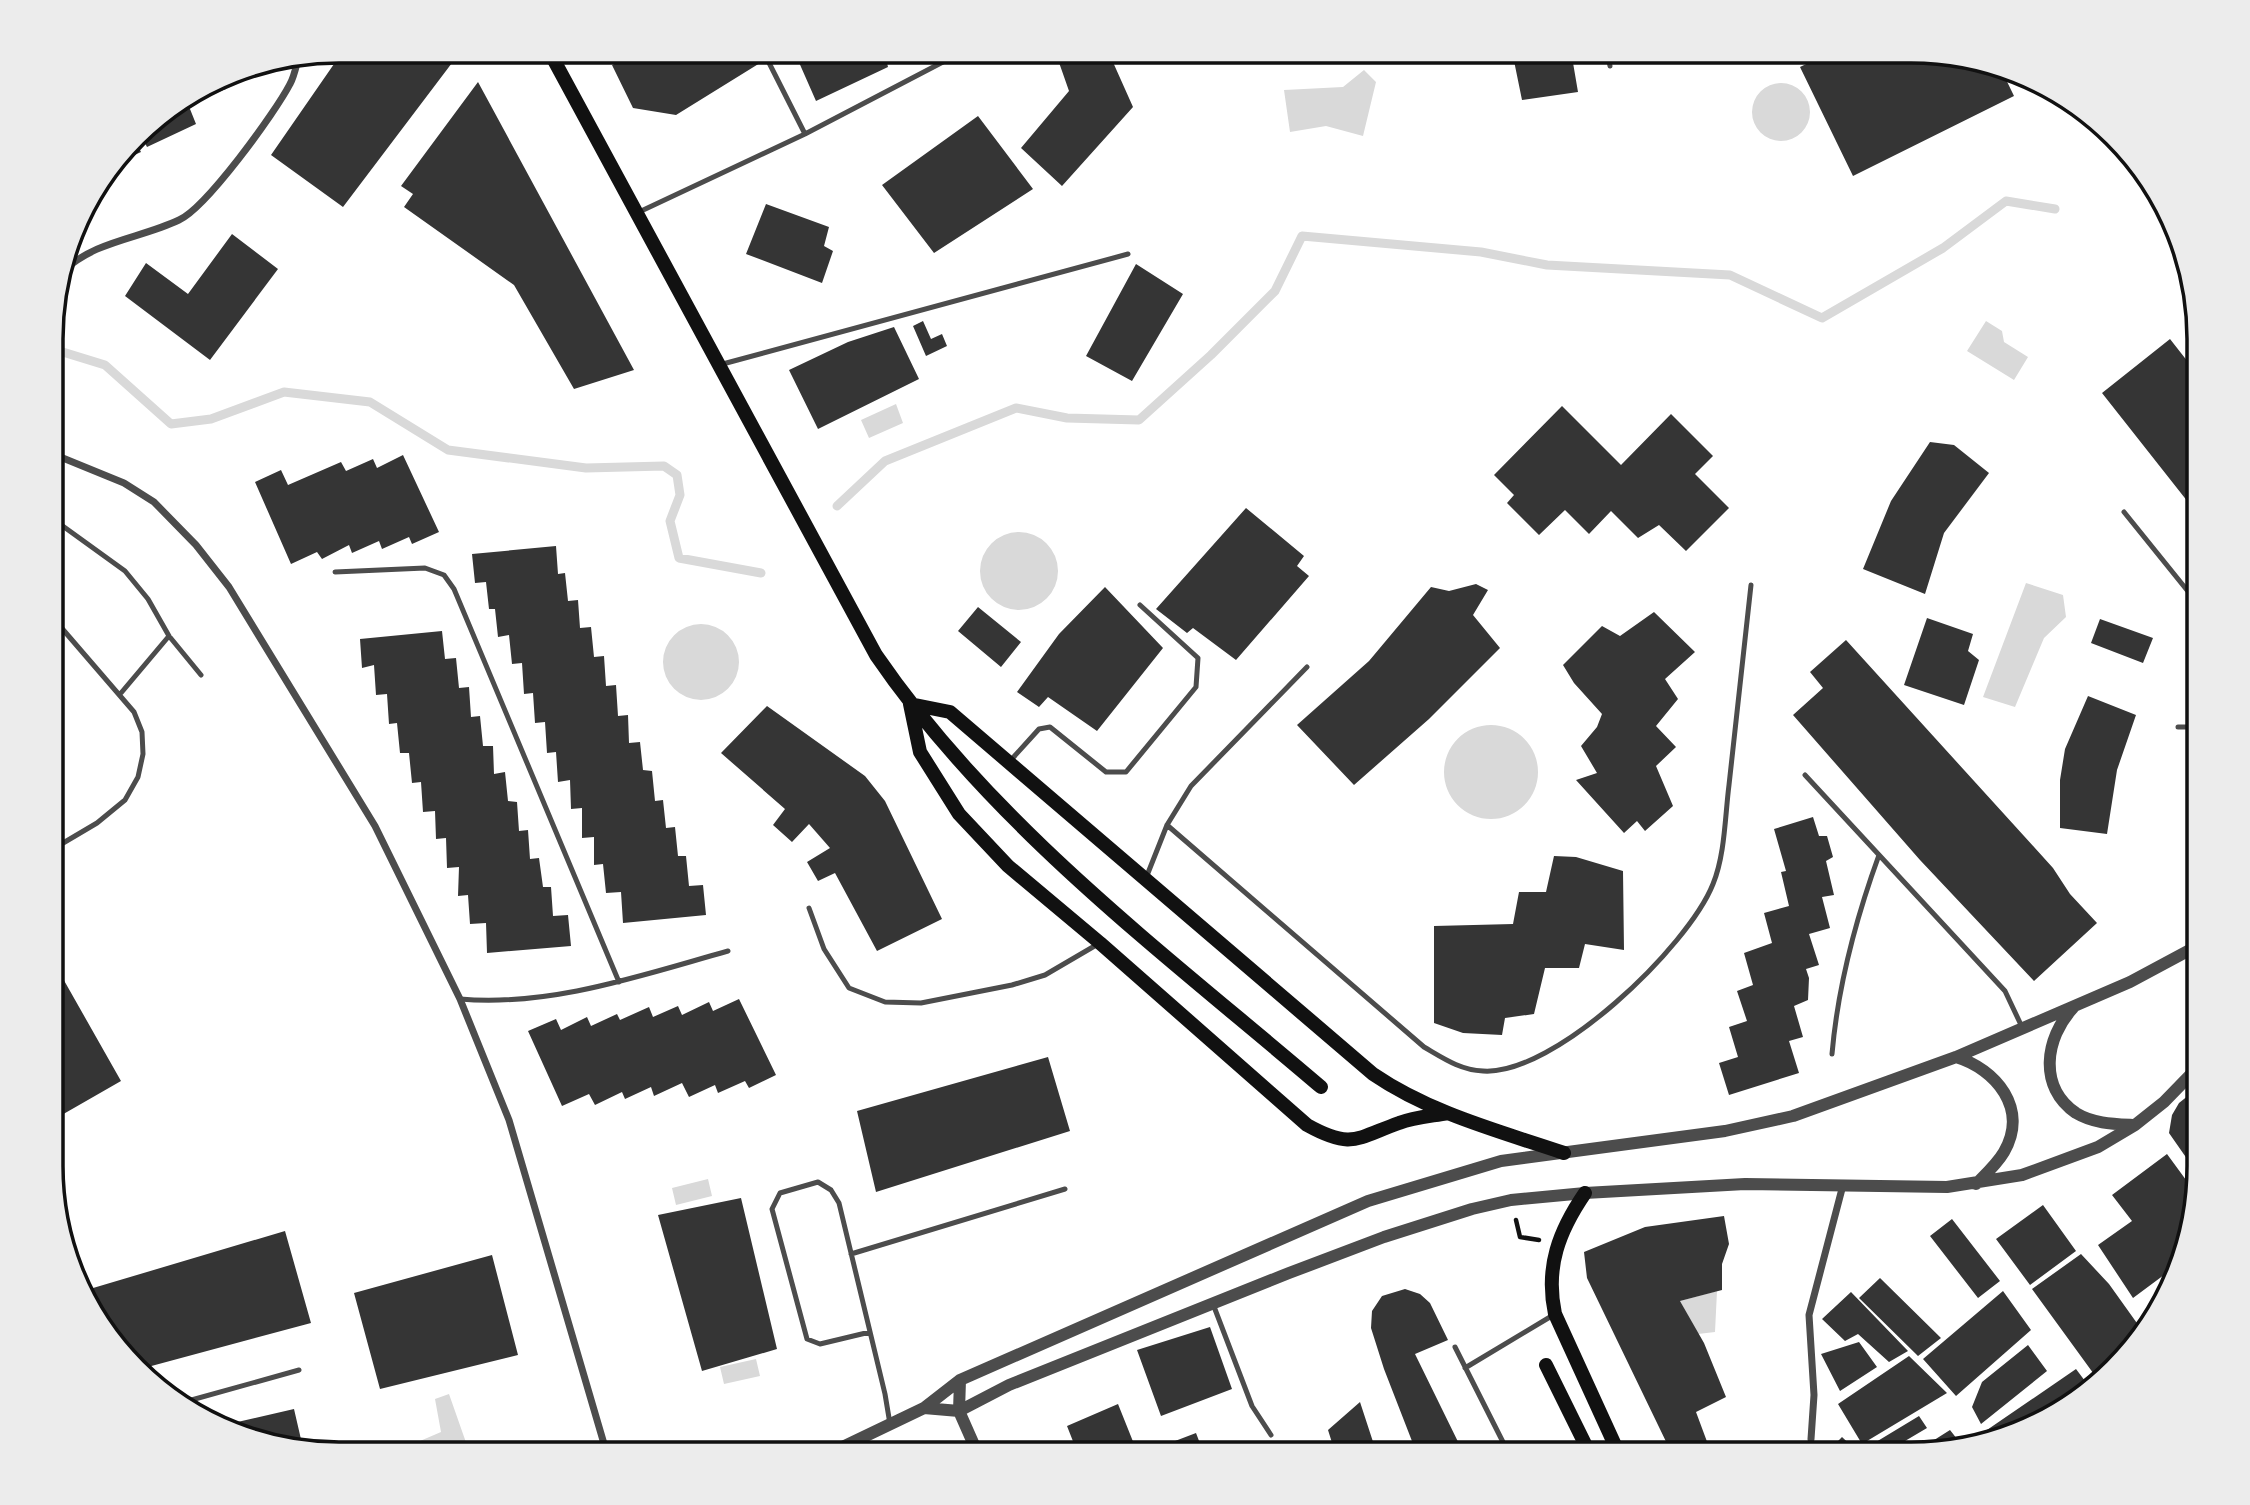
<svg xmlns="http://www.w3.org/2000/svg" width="2250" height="1505" font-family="'PT Sans',sans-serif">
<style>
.water{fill:#d9d9d9}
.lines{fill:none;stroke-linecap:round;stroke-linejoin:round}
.stream{stroke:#d9d9d9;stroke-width:9}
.building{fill:#353535}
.path{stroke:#111;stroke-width:4.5}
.service{stroke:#4c4c4c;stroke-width:5}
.minor{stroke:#4c4c4c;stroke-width:7}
.tertiary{stroke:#4c4c4c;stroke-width:12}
.secondary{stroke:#111;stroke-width:14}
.rim{fill:none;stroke:#111;stroke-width:3.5}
</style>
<rect width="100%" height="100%" fill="#fff"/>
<!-- water -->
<path class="water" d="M1364 70 1376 82 1363 136 1326 126 1290 132 1284 90 1343 87Z
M1752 112a29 29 0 1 1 58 0a29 29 0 1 1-58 0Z
M1986 321 2002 331 2004 342 2028 357 2014 380 1967 351Z
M896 404 903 423 869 438 861 420Z
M980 571a39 39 0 1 1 78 0a39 39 0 1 1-78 0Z
M2026 583 2063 595 2066 617 2044 638 2015 707 1983 697Z
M663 662a38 38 0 1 1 76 0a38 38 0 1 1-76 0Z
M1444 772a47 47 0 1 1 94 0a47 47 0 1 1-94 0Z
M708 1179 712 1196 676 1205 672 1188Z
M1717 1291 1715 1332 1698 1334 1680 1301Z
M756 1359 760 1376 724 1384 720 1367Z
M449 1394 469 1451 467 1454H408L406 1447 441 1432 435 1399Z"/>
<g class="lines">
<!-- stream -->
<path class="stream" d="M53 349 105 365 171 424 211 419 284 392 370 402 448 450 586 468 664 466 677 475 680 495 670 521 679 558 761 573
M837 506 885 461 1016 408 1067 418 1139 420 1211 355 1275 291 1302 236 1481 252 1547 265 1730 275 1822 318 1943 248 2006 201 2055 209"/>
</g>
<!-- building -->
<path class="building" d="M343 51H461L343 207 271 155Z
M644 51H754L760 63 676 115 633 108 612 65Z
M794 51H884L888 67 816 101Z
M1055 51H1108L1133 107 1062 186 1021 148 1069 91Z
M1197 51H1230L1201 62Z
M1512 51H1571L1578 92 1522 100Z
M1833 51H1912L1999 65 2014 96 1853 176 1800 67Z
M230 72H233L226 89 192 102 190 97Z
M478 82 634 370 574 389 514 285 404 207 413 194 401 186Z
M186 99 196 124 147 147 140 133 149 123Z
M978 116 1033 189 934 253 882 185Z
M135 140 141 152 117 163 123 156Z
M766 204 829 227 824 246 833 251 822 283 746 254Z
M232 234 278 269 210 360 125 296 146 263 188 294Z
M1136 264 1183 294 1132 381 1086 356Z
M923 321 931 339 942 334 947 346 926 356 913 326Z
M894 327 919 379 818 429 789 370 848 342Z
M2170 339 2199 376V516L2102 393Z
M1562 406 1621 465 1671 414 1713 456 1695 474 1729 508 1686 551 1659 525 1638 538 1611 511 1589 534 1565 510 1539 535 1507 503 1514 495 1494 475Z
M1930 442 1954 445 1989 473 1944 533 1925 594 1863 569 1891 501Z
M403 455 439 532 412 544 409 537 382 549 379 541 352 553 349 545 322 559 317 552 291 564 255 482 281 470 288 485 341 462 346 471 373 459 377 468Z
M1246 508 1304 556 1297 566 1309 576 1236 660 1193 628 1187 633 1156 609Z
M556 546 558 574 565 573 568 601 578 600 580 628 591 627 594 657 604 656 606 686 616 685 618 716 628 715 629 743 640 742 643 770 652 771 655 801 663 800 666 828 675 827 678 856H686L689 886 703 885 706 915 623 923 621 892 606 893 603 864 594 865V837L582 838V808L571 809 570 780 558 782 556 752 547 753 545 722 535 723 533 693 524 694 522 663 512 664 509 635 498 637 495 609H489L486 582 475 583 472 554Z
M1476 584 1488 590 1473 615 1500 648 1429 719 1354 785 1297 725 1369 661 1431 587 1449 591Z
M1105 587 1163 648 1097 731 1048 697 1039 707 1017 692 1059 634Z
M978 607 1021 642 1001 667 958 631Z
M1654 612 1695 652 1665 679 1678 699 1656 726 1676 747 1656 766 1673 806 1645 831 1637 821 1624 833 1576 780 1597 773 1581 746 1597 727 1602 714 1574 683 1563 665 1602 626 1620 636Z
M1927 618 1973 634 1968 651 1979 660 1964 705 1904 685Z
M2100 619 2153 638 2143 663 2091 643Z
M442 631 445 659 456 658 459 688 469 687 471 717 480 716 483 746H493L494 774 505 772 508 801 517 802 519 831 528 830 530 859 539 858 543 887H551L553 916 568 915 571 946 487 953 486 923 470 924 468 895 458 896 459 867 447 868 446 838 436 839 435 811 423 812 421 782 412 783 409 753H400L397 723 389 724 387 694 376 695 374 665 362 668 360 639Z
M1846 640 2053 868 2070 894 2097 923 2034 981 1920 860 1793 715 1823 688 1810 672Z
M2088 696 2136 715 2117 770 2107 834 2060 828V780L2065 749Z
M767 706 865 776 885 801 942 919 877 951 835 873 818 881 807 862 830 848 809 824 792 842 773 825 785 809 721 753Z
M1813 817 1819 836H1827L1833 857 1826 861 1834 895 1822 897 1830 928 1809 934 1819 965 1806 969 1809 978 1808 1000 1794 1006 1803 1037 1789 1041 1799 1073 1729 1095 1719 1063 1738 1057 1729 1027 1747 1021 1737 991 1753 985 1744 953 1772 943 1764 913 1789 906 1781 872 1786 871 1774 829Z
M1554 856 1576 857 1623 871 1624 950 1585 944 1579 968H1545L1534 1014 1505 1018 1502 1035 1463 1033 1434 1023V926L1513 924 1519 892H1546Z
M53 961 121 1081 53 1120Z
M739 999 776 1075 749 1088 745 1081 718 1093 715 1085 689 1097 682 1083 654 1096 651 1087 625 1099 622 1092 595 1105 589 1094 562 1106 528 1031 556 1019 561 1030 587 1017 591 1026 617 1014 620 1020 649 1007 653 1017 678 1006 682 1015 709 1002 713 1011Z
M1048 1057 1070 1131 876 1192 857 1111Z
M2199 1087V1176L2169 1133 2172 1115 2179 1103Z
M2167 1154 2197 1195 2184 1258 2178 1271 2171 1276 2168 1272 2133 1298 2098 1245 2132 1221 2112 1195Z
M741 1198 777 1349 702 1371 658 1215Z
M2043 1205 2076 1251 2030 1285 1996 1239Z
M1724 1216 1729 1244 1722 1264V1290L1680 1301 1704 1343 1726 1397 1696 1412 1709 1447 1695 1454H1672L1587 1278 1584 1252 1645 1227Z
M1952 1219 2000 1281 1978 1298 1930 1236Z
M285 1231 311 1323 144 1368 90 1311 83 1291Z
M2081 1254 2109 1284 2144 1333 2096 1377 2032 1289Z
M492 1255 518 1355 380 1389 354 1293Z
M1880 1278 1941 1338 1918 1356 1859 1298Z
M1405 1289 1420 1294 1430 1303 1448 1340 1415 1354 1464 1454H1417L1384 1369 1371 1328 1372 1311 1382 1296Z
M2003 1291 2031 1330 1956 1396 1923 1359Z
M1851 1292 1908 1351 1889 1362 1858 1334 1845 1341 1822 1319Z
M1210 1327 1232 1389 1161 1416 1137 1350Z
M1859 1342 1877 1367 1840 1391 1821 1354Z
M2028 1345 2047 1371 1981 1424 1972 1407 1982 1382Z
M1909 1356 1947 1393 1862 1444 1838 1404Z
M2076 1369 2088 1385 2055 1416 1988 1436 1984 1432Z
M1360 1402 1377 1454H1329L1334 1449 1328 1430Z
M1118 1404 1138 1454H1078L1067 1426Z
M294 1409 303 1448 247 1439 220 1426Z
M1919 1416 1927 1428 1883 1454 1876 1442Z
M1950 1430 1961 1444 1930 1454H1912Z
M1196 1433 1204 1454H1141Z
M1842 1437 1860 1454H1840L1833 1446Z"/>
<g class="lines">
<!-- path -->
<path class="path" d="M1516 1220 1520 1237 1539 1240"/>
<!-- service -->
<path class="service" d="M763 51 805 134
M1607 51 1610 66
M639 212 805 134 964 51
M719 365 1128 254
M2124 512 2199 605
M53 519 125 571 148 599 169 636 201 675
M335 572 425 568 444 575 454 589 619 982
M53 618 134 712 142 732 143 754 138 777 125 800 97 823 53 849
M121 693 169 636
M2178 727H2199
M1010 761 1039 729 1050 727 1106 772H1126L1196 687 1198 658 1140 605
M1805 775 2005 991 2022 1027
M1167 825 1424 1047C1443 1058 1460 1070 1483 1071 1554 1076 1688 947 1713 884 1725 855 1725 816 1729 785 1736 718 1744 652 1751 585
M1146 878 1167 825 1191 786 1307 667
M809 908 824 949 849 988 885 1002 921 1003 1012 985 1045 975 1098 944
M460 999C551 1007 642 975 728 951
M1832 1054C1838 985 1855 921 1879 855
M851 1254 1065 1189
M1213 1304 1252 1406 1271 1435
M870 1332 820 1344 807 1339 772 1209 780 1193 818 1182 831 1190 839 1203 885 1394 890 1424
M1455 1347 1509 1454
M1465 1368 1555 1314
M177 1404 299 1370"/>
<!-- minor -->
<path class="minor" d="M62 272C96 240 139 239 179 220 206 208 275 113 290 84 294 77 296 67 298 59
M53 454 124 483 154 502 196 545 229 587 375 826 460 999 509 1120 607 1454
M1811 1439 1814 1395 1809 1315 1843 1185"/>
<!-- tertiary -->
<path class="tertiary" d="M2127 159 2164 205
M2073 1008C2045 1038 2038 1087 2076 1113 2094 1124 2115 1124 2135 1125
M1956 1057C1996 1069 2029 1109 2004 1152 1997 1164 1986 1174 1976 1184
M960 1380 959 1411 978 1454
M924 1408 959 1411 1009 1385 1289 1273 1384 1237 1472 1209 1511 1200 1585 1193 1745 1184 1947 1187 2022 1175 2098 1147 2135 1125 2164 1102 2199 1066
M828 1454 924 1408 960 1380 1368 1201 1501 1161 1725 1131 1793 1116 1956 1057 2130 982 2199 945"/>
<!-- secondary -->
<path class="secondary" d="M549 51 876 655C993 826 1164 953 1321 1087
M1448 1113C1432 1116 1414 1117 1399 1123 1357 1138 1352 1150 1307 1125L1100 943 1008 866 959 814 920 752 910 704 950 712 1373 1074C1430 1113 1499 1131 1564 1153
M1585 1193C1559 1231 1545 1267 1555 1314L1619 1454
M1546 1365 1590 1454"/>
</g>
<!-- crop -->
<path d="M0 0H2250V1505H0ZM339 63H1911A276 276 0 0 1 2187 339V1166A276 276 0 0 1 1911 1442H339A276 276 0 0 1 63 1166V339A276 276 0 0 1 339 63Z" fill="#ececec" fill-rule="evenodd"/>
<path class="rim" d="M339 63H1911A276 276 0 0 1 2187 339V1166A276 276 0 0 1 1911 1442H339A276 276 0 0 1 63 1166V339A276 276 0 0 1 339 63Z"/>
</svg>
